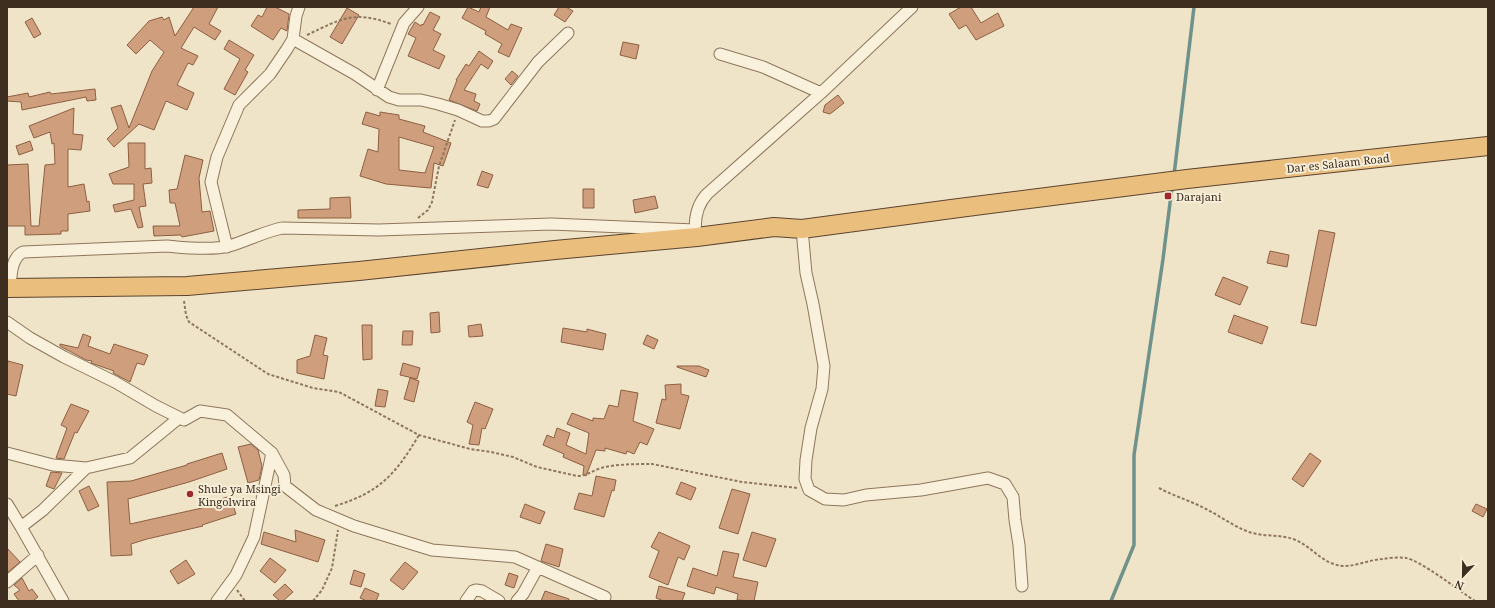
<svg xmlns="http://www.w3.org/2000/svg" width="1495" height="608" font-family="'Noto Serif',serif">
<style>
.lines{fill:none;stroke-linecap:round;stroke-linejoin:round}
.stream{stroke:#6f938a;stroke-width:3.5}
.building{fill:#cf9f7d;stroke:#8d5f41;fill-rule:evenodd}
.minor-casing{stroke:#8d765c;stroke-width:13}
.trunk-casing{stroke:#5b4430;stroke-width:20}
.path{stroke:#8d765c;stroke-width:2;stroke-dasharray:3 2;stroke-linecap:butt}
.minor{stroke:#faf1dc;stroke-width:11}
.trunk{stroke:#eabe7c;stroke-width:18}
.poi-dot{fill:#9e2a2b;stroke:#f7eed8;stroke-width:1.5}
.labels{text-anchor:middle;dominant-baseline:central;stroke-width:4;stroke-linejoin:round;paint-order:stroke}
.street-label{font-size:11px;fill:#3d2e20;stroke:#f7eed8}
.poi-label{font-size:11px;fill:#3d2e20;stroke:#f7eed8;text-anchor:start}
</style>
<rect width="100%" height="100%" fill="#f0e4c8"/>
<g class="lines">
<!-- stream -->
<path class="stream" d="M1174 175 1194 7
M1111 601 1134 545V455L1163 259 1172 187"/>
</g>
<!-- building -->
<path class="building" d="M194 7H218L209 24 221 31 215 40 194 27 181 48 198 56 193 65 188 63 177 85 194 93 187 110 166 101 154 130 139 124 114 147 107 139 118 128 111 108 121 105 129 128 152 71 164 52 150 40 136 54 127 45 149 21 162 17 164 20 169 17 175 36Z
M267 7H275L289 14 287 31 281 28 273 40 251 26 258 15 262 17Z
M468 7 479 12 481 7H490L486 17 508 30 511 24 522 28 509 57 498 52 502 44 485 34 486 31 462 18Z
M559 7H566L573 11 565 22 554 15Z
M961 7H971L981 23 998 13 1004 26 976 40 966 25 959 29 949 14Z
M347 8 359 15 342 44 330 37Z
M430 12 440 17 433 30 441 34 433 50 445 56 439 69 408 56 416 38 408 34 415 22 421 26 422 24 423 25Z
M32 18 41 34 34 38 25 22Z
M229 40 254 55 245 70 248 72 235 95 224 89 240 59 224 49Z
M623 42 639 45 636 59 620 55Z
M479 51 493 61 488 69 481 64 464 90 476 94 474 101 480 104 477 111 449 100 457 80H456L466 64 469 66Z
M512 71 518 76 511 85 505 79Z
M95 89 96 100 87 101 86 97 22 110 21 102 7 101V97L28 93 29 97 50 92 51 94Z
M838 95 844 103 830 114 823 112 825 105Z
M74 108 73 134 83 135 81 150 68 149V187L84 184 87 202 89 201 90 211 68 214V231H61V234L25 235V226H7V165L28 164 31 226H39L45 165 55 164 54 143 52 144 50 132 34 138 29 126Z
M366 112 380 116V112L399 115V119L425 126 423 132 451 143 443 166 434 163 431 188 386 184 360 176 368 149 378 152 379 129 362 124ZM399 137 434 147 425 173 399 170Z
M30 141 33 150 19 155 16 146Z
M128 143H145V169L151 168 152 183 143 184 146 206 139 207 143 227 138 228 131 209 115 212 113 205 134 200V184H113L109 174 129 167Z
M185 155 203 160 199 178 202 212 210 211 214 231 182 237 181 235 154 236 153 226H180L175 203H170L169 190 177 189Z
M482 171 493 175 488 188 477 185Z
M583 189H594V208H583Z
M655 196 658 208 635 213 633 200Z
M350 197 351 218H298V210L330 209V198Z
M1319 230 1335 233 1316 326 1301 323Z
M1270 251 1289 255 1287 267 1267 263Z
M1223 277 1248 287 1240 305 1215 295Z
M439 312 440 332 431 333 430 313Z
M1234 315 1268 327 1262 344 1228 332Z
M481 324 483 336 469 337 468 326Z
M362 325H372V359L363 360Z
M563 328 587 332V329L606 334 603 350 561 342Z
M403 331H413L412 345H402Z
M83 334 91 337 88 346 110 354 114 344 148 355 144 365 137 363 130 382 113 373 114 371 94 364 91 363 92 361 86 360 60 346V344L78 348Z
M315 335 327 338 323 355 328 356 324 379 297 373V360L310 356Z
M647 335 658 340 654 349 643 344Z
M8 361 23 365 16 396 7 394V368Z
M403 363 420 368 417 379 400 375Z
M677 366H699L709 370 706 377 677 367Z
M410 378 419 381 414 402 404 399Z
M681 384V394L689 396 680 429 656 423 662 399 666 400 665 385Z
M378 389 388 391 385 407 375 406Z
M621 390 638 393 633 421 654 429 647 445 640 442 634 454 627 451 626 454 605 448V451L596 450 586 476 583 475 584 466 563 457 564 454 543 445 547 435 554 438 557 428 570 433 566 445 586 454 589 433 567 424 572 413 593 421V418L604 419 609 405 618 407Z
M475 402 493 409 485 429 482 428 479 445 469 444 473 425 467 422Z
M71 404 89 411 77 433 75 432 64 459 56 458 67 428 61 425Z
M251 444 258 450 262 466 259 480 248 483 238 447Z
M222 453 227 469 189 482 128 499 130 524 202 508 201 506 230 496 236 514 202 525 203 526 147 539 131 544 132 555 111 556 107 482 131 481 187 465V464Z
M1310 453 1321 461 1303 487 1292 479Z
M51 472 62 473 54 489 46 486Z
M596 476 616 480 614 491 612 490 604 517 574 509 579 493 592 496Z
M681 482 696 488 691 500 676 494Z
M89 486 99 506 88 511 79 491Z
M732 489 750 494 738 534 719 528Z
M525 504 545 512 540 524 520 517Z
M1476 504 1487 509 1483 517 1472 511Z
M295 530 325 540 318 562 261 544 264 532 296 542Z
M659 532 690 546 684 560 678 557 668 585 649 577 659 551 651 547Z
M752 532 776 539 766 567 743 560Z
M546 544 563 549 559 567 541 561Z
M7 548 20 562 7 573Z
M723 551 739 554 733 577 758 582 754 601 737 600 738 594 716 587 714 594 687 586 693 568 717 576Z
M270 558 286 570 275 583 260 571Z
M186 560 195 574 178 584 170 571Z
M405 562 418 572 403 590 390 580Z
M354 570 365 574 361 587 350 584Z
M509 573 518 576 514 588 505 585Z
M22 578 29 591 32 589 38 597 34 600V601H19L14 594 20 590 14 585Z
M285 584 293 592 283 601H280L273 595Z
M659 586 685 593 682 601H664L656 598Z
M365 588 379 594 376 601H367L360 598Z
M545 591 569 599V601H541Z"/>
<g class="lines">
<!-- minor casing -->
<g class="minor-casing">
<path id="minor" d="M293 39 355 74 389 97 399 100H421L438 104 458 110 482 121H489L494 119 538 62 568 33
M720 54 763 67 821 93
M377 90 404 23 418 7
M802 229 806 273 813 304 824 366 822 389 811 428 806 460 805 479 809 490 825 499 844 500 866 495 921 490 988 478 1005 484 1013 497 1015 520 1019 545 1022 586
M696 236C694 221 696 206 707 194L821 93 912 7
M227 247 211 182 217 157 239 105 270 74 287 49 293 39 296 16 299 7
M10 288C11 276 11 258 23 252L167 246C182 248 215 250 229 246 247 241 263 232 282 228L379 230 551 224 695 230
M7 322 30 338 64 357 115 382 156 406 184 420 200 411 227 415 272 453 284 475 285 486 316 510 354 526 432 550 515 557 605 597
M7 453 53 465 86 468 130 458 179 418
M7 504 21 527 63 601
M21 527 43 510 86 468
M7 582 38 555
M217 601 236 575 254 537 272 453
M466 601 473 591 476 590 482 591 499 601
M517 601 523 594 538 567"/>
</g>
<!-- trunk casing -->
<g class="trunk-casing">
<path id="trunk" d="M7 288 187 286 359 271 555 250 697 237 774 227 802 229 959 208 1187 179 1488 146"/>
</g>
<!-- path -->
<path class="path" d="M307 35C341 19 354 10 391 24
M418 218 428 210 432 202 439 166 455 120
M184 301 186 315 189 322 268 374 313 388 339 392 419 435 470 449 491 452 513 457 537 467 577 476C586 476 592 471 601 468 616 464 637 464 652 464L742 482 798 488
M1159 488C1174 496 1191 501 1206 509 1220 516 1233 526 1249 532 1263 537 1279 534 1293 539 1310 545 1320 561 1337 565 1351 569 1367 560 1382 559 1389 558 1398 557 1406 558 1420 560 1461 592 1475 601
M335 506C380 492 395 475 419 435
M237 590 245 601
M313 601 322 590 332 568 338 530"/>
<!-- minor -->
<use href="#minor" class="minor"/>
<!-- trunk -->
<use href="#trunk" class="trunk"/>
</g>
<!-- markers -->
<g class="poi-dot">
<rect x="1164" y="192" width="8" height="8" rx="2"/>
<circle cx="190" cy="494" r="4"/>
</g>
<g class="labels">
<!-- street labels -->
<g class="street-label">
<text transform="translate(1338 163) rotate(-6)">Dar es Salaam Road</text>
</g>
<!-- poi labels -->
<g class="poi-label">
<text x="1176" y="196">Darajani</text>
<text x="198" y="488">Shule ya Msingi<tspan x="198" dy="13">Kingolwira</tspan></text>
</g>
</g>
<!-- border -->
<rect width="1495" height="608" fill="none" stroke="#3d2e20" stroke-width="16"/>
<!-- north arrow -->
<g transform="translate(1463 576) rotate(202)" stroke="#f7eed8" stroke-width="3" paint-order="stroke">
<path d="M0-3L7 15L0 10L-7 15Z" fill="#3d2e20"/>
<text y="-6" font-size="11" font-weight="bold" text-anchor="middle" fill="#3d2e20">N</text>
</g>
</svg>
